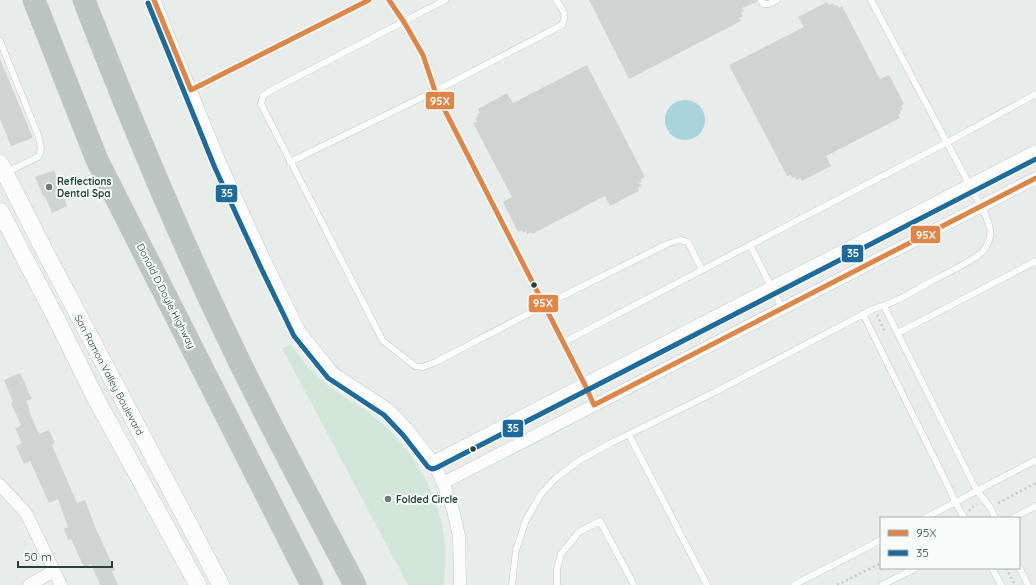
<svg xmlns="http://www.w3.org/2000/svg" width="1036" height="585" font-family="Quicksand,sans-serif">
<style>
.green{fill:#d1e6d8}
.water{fill:#a9d4db}
.building{fill:#cfd4d2}
.lines{fill:none;stroke-linecap:round;stroke-linejoin:round}
.service-casing{stroke:#c5cac8;stroke-width:7}
.minor-casing{stroke:#c5cac8;stroke-width:13}
.secondary-casing{stroke:#c3cbc8;stroke-width:18}
.motorway-casing{stroke:#c3ccc9;stroke-width:23}
.path{stroke:#c3ccca;stroke-width:2.5;stroke-dasharray:2 3;stroke-linecap:butt}
.service{stroke:#fcfcfc;stroke-width:6}
.minor{stroke:#fcfcfc;stroke-width:12}
.secondary{stroke:#fcfcfc;stroke-width:17}
.motorway{stroke:#bcc4c2;stroke-width:22}
.bus-1-casing{stroke:#f7fbf9;stroke-width:8}
.bus-2-casing{stroke:#f7fbf9;stroke-width:8}
.bus-1{stroke:#de8647;stroke-width:5}
.bus-2{stroke:#1e6b9b;stroke-width:5}
.poi-dot{fill:#697e78;stroke:#f7fbf9;stroke-width:1.5}
.bus-dot{fill:#24423a;stroke:#f7fbf9;stroke-width:1.5}
.labels{text-anchor:middle;dominant-baseline:central;stroke-width:4;stroke-linejoin:round;paint-order:stroke}
.poi-label{font-size:10px;font-weight:bold;fill:#24423a;stroke:#f7fbf9;text-anchor:start}
.street-label{font-size:10px;fill:#24423a;stroke:#f7fbf9}
.line-badge{stroke:#f7fbf9;stroke-width:1.5}
.badge-label{font-size:11px;text-anchor:middle;font-weight:bold;fill:#fff}
</style>
<rect width="100%" height="100%" fill="#e8edeb"/>
<!-- green -->
<path class="green" d="M291 345C302 360 314 375 330 387 342 396 356 403 368 412 411 444 442 495 445 548 446 561 444 573 444 585H408L282 348Z"/>
<!-- water -->
<path class="water" d="M665 120a20 20 0 1 1 40 0a20 20 0 1 1-40 0Z"/>
<!-- building -->
<path class="building" d="M589 0H757V2L742 8 744 11 741 13 743 16 739 18 741 21 629 79Z
M827 2 829 5 833 3 834 6 837 5 839 8 842 6 880 79 889 75 904 104 901 106 903 109 900 111 901 114 898 115 900 118 826 156 831 166 802 181 800 178 797 180 795 177 792 178 791 175 787 176 729 65 804 27 798 17Z
M0 59 33 138 11 146 0 119Z
M587 65 645 177 641 179 642 182 639 183 641 186 638 188 639 191 610 206 605 196 532 234 531 232 527 234 526 231 523 233 522 230 518 232 503 202 512 197 473 123 477 122 475 118 478 117 477 114 480 113 478 109 507 93 513 103Z
M54 170 67 206 52 213 45 196 43 197 35 177Z
M20 373 32 399 26 401 30 410 29 411 39 434 49 430 55 443 52 445 77 503 85 500 96 529 115 570 112 571 118 585H100L91 564 84 567 71 539 68 540 64 529 68 527 58 499 49 503 30 461 24 464 16 446 22 443 15 428 21 425 11 403 13 402 4 380Z"/>
<g class="lines">
<!-- service casing -->
<g class="service-casing">
<path id="service" d="M389 0 404 22 423 55 435 91 585 385 594 405
M445 0 270 91 263 96 261 104 383 341 415 366 423 367 436 362 545 305 667 244 680 240 688 242 702 270
M761 0 763 4H769L777 0
M0 41 38 135C40 143 43 150 38 157L7 172
M191 90 369 0
M290 162 435 91 562 25C568 14 562 9 556 0
M750 245 782 308
M884 306 977 491 990 507 995 518
M863 314 948 486 955 502 964 518
M898 333 1036 261
M564 342 946 143 1036 94
M629 435 707 585
M925 518 1036 460
M1013 518 1036 506
M1019 567 1028 585
M992 568 1001 585
M512 585 516 550 526 520 541 494 556 478 580 460 611 443 715 392 873 309C894 304 913 291 932 281 948 272 966 265 981 253 984 251 986 247 988 243 993 233 989 224 985 214L871 0
M557 585V569L561 554 579 532 600 521 634 585
M794 585 881 540
M882 585 916 568"/>
</g>
<!-- minor casing -->
<g class="minor-casing">
<path id="minor" d="M154 0 221 165 267 265 300 332 333 373 389 410 408 430 433 462 443 483 453 510 459 536 460 585
M433 462 1036 151
M443 483 1036 178
M0 485 26 513 61 585
M29 585 54 571"/>
</g>
<!-- secondary casing -->
<g class="secondary-casing">
<path id="secondary" d="M0 163 43 248 221 585
M0 211 56 318 95 397 198 585"/>
</g>
<!-- motorway casing -->
<g class="motorway-casing">
<path id="motorway" d="M34 0 97 160 312 585
M84 0C137 136 193 271 259 401 290 463 323 524 355 585"/>
</g>
<!-- path -->
<path class="path" d="M877 315 885 332
M998 503 1036 483
M969 511 972 507 977 505
M1006 568 1015 585
M837 585 881 563"/>
<!-- service -->
<use href="#service" class="service"/>
<!-- minor -->
<use href="#minor" class="minor"/>
<!-- secondary -->
<use href="#secondary" class="secondary"/>
<!-- motorway -->
<use href="#motorway" class="motorway"/>
<!-- bus-1 casing -->
<g class="bus-1-casing">
<path id="bus-1" d="M154 0 191 90
M389 0 404 22 423 55 435 91 585 385 594 405
M191 90 369 0
M594 405 1036 178"/>
</g>
<!-- bus-2 casing -->
<g class="bus-2-casing">
<path id="bus-2" d="M148 3 215 168 261 268 294 336 328 378 384 415 403 435 428 467 432 469 436 468 1036 159"/>
</g>
<!-- bus-1 -->
<use href="#bus-1" class="bus-1"/>
<!-- bus-2 -->
<use href="#bus-2" class="bus-2"/>
</g>
<!-- markers -->
<g class="poi-dot">
<circle cx="49" cy="187" r="4"/>
<circle cx="388" cy="499" r="4"/>
</g>
<g class="bus-dot">
<circle cx="534" cy="285" r="3.5"/>
<circle cx="473" cy="449" r="3.5"/>
</g>
<g class="labels">
<!-- poi labels -->
<g class="poi-label">
<text x="57" y="181">Reflections<tspan x="57" dy="12">Dental Spa</tspan></text>
<text x="396" y="499">Folded Circle</text>
</g>
<!-- street labels -->
<g class="street-label">
<text transform="translate(166 296) rotate(63)">Donald D Doyle Highway</text>
<text transform="translate(109 375) rotate(62)">San Ramon Valley Boulevard</text>
</g>
</g>
<g class="line-badge">
<rect x="425" y="91" width="30" height="19" rx="4" fill="#de8647"/>
<rect x="215" y="184" width="23" height="19" rx="4" fill="#1e6b9b"/>
<rect x="910" y="225" width="31" height="19" rx="4" fill="#de8647"/>
<rect x="841" y="244" width="23" height="19" rx="4" fill="#1e6b9b"/>
<rect x="528" y="294" width="31" height="19" rx="4" fill="#de8647"/>
<rect x="502" y="419" width="22" height="19" rx="4" fill="#1e6b9b"/>
</g>
<g class="badge-label">
<text x="440" y="105">95X</text>
<text x="227" y="197">35</text>
<text x="926" y="239">95X</text>
<text x="853" y="257">35</text>
<text x="543" y="307">95X</text>
<text x="513" y="432">35</text>
</g>
<!-- legend -->
<rect x="880" y="517" width="140" height="52" fill="#f7fbf9" stroke="#a3b1ad"/>
<rect x="888" y="530" width="20" height="6" fill="#de8647" stroke="#a3b1ad"/>
<text x="916" y="537" font-size="12" fill="#24423a">95X</text>
<rect x="888" y="550" width="20" height="6" fill="#1e6b9b" stroke="#a3b1ad"/>
<text x="916" y="557" font-size="12" fill="#24423a">35</text>
<!-- scale -->
<path d="M18 561v6h94v-6" fill="none" stroke="#24423a" stroke-width="2"/>
<text x="24" y="561" font-size="12" fill="#24423a" stroke="#f7fbf9" stroke-width="3" paint-order="stroke">50 m</text>
</svg>
